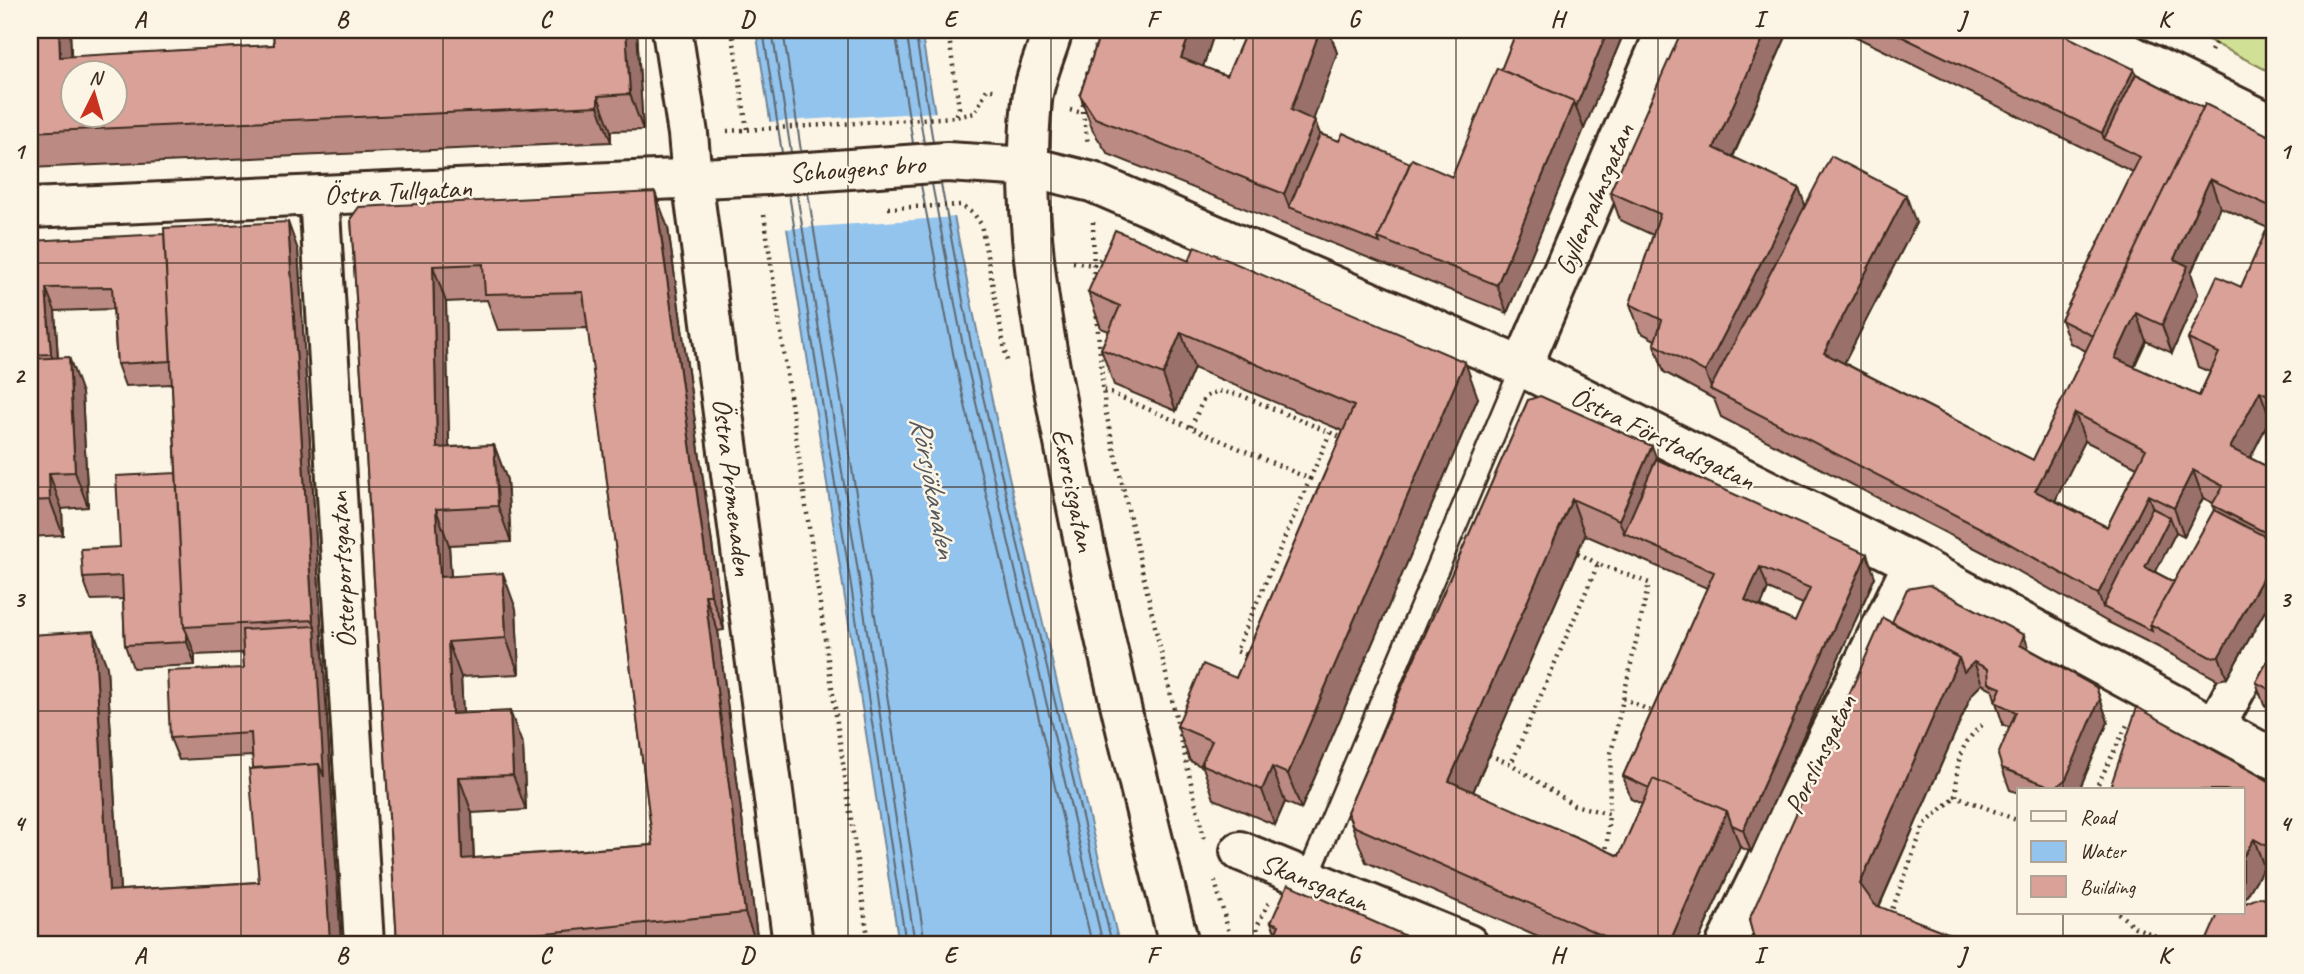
<svg xmlns="http://www.w3.org/2000/svg" width="2304" height="974" font-family="Caveat,sans-serif">
<style>
.green{fill:#d0e094;stroke:#868559;stroke-width:2}
.water{fill:#92c4ee;stroke:#6f869b;stroke-width:2}
.pier{fill:#fcf5e5}
.lines{fill:none;stroke-linecap:round;stroke-linejoin:round}
.shore{stroke:#5e6871;stroke-width:2}
.lane-casing{stroke:#3b2a1e;stroke-width:26}
.street-casing{stroke:#3b2a1e;stroke-width:44}
.path{stroke:#3b2a1e;stroke-width:4.5;stroke-dasharray:2 5;stroke-linecap:butt}
.lane{stroke:#fcf5e5;stroke-width:21}
.street{stroke:#fcf5e5;stroke-width:38}
.wall{fill:#bb8a83;stroke:#3b2a1e;stroke-width:2;fill-rule:evenodd}
.shaded-wall{fill:#99716a;stroke:#3b2a1e;stroke-width:2}
.building{fill:#daa198;stroke:#3b2a1e;stroke-width:2;fill-rule:evenodd}
.grid{fill:none;stroke:#3b2a1e;stroke-width:2;stroke-opacity:0.55}
.labels{text-anchor:middle;dominant-baseline:central;stroke-width:5;stroke-linejoin:round;paint-order:stroke}
.street-label{font-size:28px;fill:#3b2a1e;stroke:#fcf5e5}
.water-label{font-size:30px;font-style:italic;fill:#55585c;stroke:#fcf5e5}
.neatline{fill:none;stroke:#3b2a1e;stroke-width:2.5}
.grid-label{font-size:23px;text-anchor:middle;font-weight:bold;fill:#3b2a1e}
</style>
<rect width="100%" height="100%" fill="#fcf5e5"/>
<filter id="ink" filterUnits="userSpaceOnUse"><feTurbulence type="fractalNoise" baseFrequency=".0143" numOctaves="2"/><feDisplacementMap in="SourceGraphic" scale="14" xChannelSelector="R" yChannelSelector="G"/><feConvolveMatrix kernelMatrix="1 2 1 2 8 2 1 2 1" color-interpolation-filters="sRGB"/></filter>
<g filter="url(#ink)">
<!-- green -->
<path class="green" d="M2189 30H2274V74Z"/>
<!-- water -->
<path class="water" d="M756 30H921C970 338 1048 641 1119 944H899Z"/>
<!-- pier -->
<path class="pier" d="M938 112 956 217 783 229 767 122Z"/>
<g class="lines">
<!-- shore -->
<path class="shore" d="M763 30 782 153
M772 30 791 152
M783 30 801 151
M895 30 913 143
M906 30 924 143
M915 30 933 142
M932 184 965 356 1103 944
M941 184 973 354 1112 944
M921 185 954 358 1092 944
M808 193 865 550 925 944
M789 194 846 553 906 944
M797 194 855 552 915 944"/>
<!-- lane casing -->
<g class="lane-casing">
<path id="lane" d="M1307 879 1522 367"/>
</g>
<!-- street casing -->
<g class="street-casing">
<path id="street" d="M672 30 688 134 692 178 793 944
M1053 30C1047 51 1034 79 1032 101 1020 216 1044 341 1066 453 1098 618 1138 782 1179 944
M2080 30 2274 125
M319 195 364 944
M30 208 767 175 947 162 1030 167 1092 182 1522 367 1913 563 2274 759
M1522 367 1666 30
M2215 727 2274 619
M1240 851 1468 944
M1726 944 1913 563"/>
</g>
<!-- path -->
<path class="path" d="M732 30 747 129
M948 30 959 108 955 116
M2211 51 2222 30
M1083 88 1101 30
M1083 97V113L1088 144
M1070 110 1083 113
M727 131 955 117 975 113 987 89 997 91
M888 208 961 205 974 214 981 224 1007 361
M764 215 869 944
M1093 222 1094 283
M1073 262 1094 265 1108 252
M1096 309 1105 409 1204 839
M1104 390 1310 479 1236 651 1251 657
M1191 427 1204 398 1217 391 1238 394 1343 438
M1310 479 1330 433
M1578 553 1598 564
M1623 698 1657 714
M1982 725C1957 747 1957 764 1956 796L2019 821
M1489 755 1511 764 1598 564 1649 583 1611 753 1609 814 1574 805 1511 764
M2095 790 2128 723
M1606 855 1609 814
M1215 881 1232 944
M2118 913 2135 927 2174 944
M1890 915 1924 825 1956 796
M1259 944 1257 926 1269 902"/>
<!-- lane -->
<use href="#lane" class="lane"/>
<!-- street -->
<use href="#street" class="street"/>
</g>
<!-- wall -->
<path class="wall" d="M30 30H70L71 57 274 45 273 30H637L643 130 611 131V142L30 168Z
M1101 30H1233L1230 39 1214 34 1203 67 1227 76 1247 30H1329L1337 53 1313 120 1315 121 1320 134 1339 141 1452 177 1501 70 1517 30H1625L1507 313 1108 154 1093 131 1080 95Z
M1789 30 1733 157 1799 188 1805 206 1916 223 1844 363 2033 460 2086 351 2070 343 2061 320 2133 172 1842 30H2054L2136 74 2203 108 2274 138V421L2270 419 2250 458 2274 470V595L2227 678 2218 680 2158 647 2108 622 2004 563 1721 417 1714 399 1664 372 1654 344 1655 340 1640 332 1630 304 1653 235 1620 220 1610 192ZM2220 207 2268 228 2241 287 2188 339 2198 367 2210 372 2199 396 2134 367 2146 341 2172 353 2198 294 2191 273ZM2085 441 2137 467 2107 527 2055 500ZM2203 498 2213 503 2212 505 2214 510 2174 582 2155 572 2176 532 2184 536Z
M351 218 668 228 724 630 718 631 758 944H399L397 941ZM487 300 498 330 588 328 653 845 474 858 472 813 526 810 523 746 463 713 461 677 519 674 516 609 451 576 449 545 511 542 507 480 494 445 449 447 446 302Z
M30 241 298 250 341 944H35L107 667 120 890 259 882 253 756 179 760 170 738 244 668 243 653 195 655V665L133 668 125 645 123 599 91 600 83 578 120 547 176 473 172 384 125 386 117 364 113 309 55 311 58 358 82 393 88 507 62 509 63 535 30 537Z
M1088 292 1478 398 1301 809 1285 802 1275 825 1214 799 1203 767 1190 761 1177 726 1236 678 1343 431 1194 368 1176 411 1114 385 1101 349 1109 331 1101 328Z
M1528 400 1656 459 1875 577 1751 852 1740 847 1697 944H1554L1366 862 1347 812ZM1585 535 1707 588 1623 776 1631 799 1642 804 1619 856 1473 792ZM1768 589 1803 604 1795 622 1761 606Z
M1892 622 2029 650 2096 687 2108 722 2079 790H2019V793L2010 790 2002 768 2009 727 2003 725 1992 689 1982 684 1972 694 1879 907 1976 944H1756L1749 920Z
M2274 649V710L2264 705 2256 682Z
M2274 784V873L2264 867 2245 899 2243 898V790H2113L2111 785Z
M1271 922 1424 944 1276 934Z"/>
<!-- shaded-wall -->
<path class="shaded-wall" d="M59 30H70L73 93 60 57Z
M626 30H637L643 130 630 94Z
M1191 30H1213L1214 34 1194 94 1181 58Z
M1226 30H1233L1230 39Z
M1320 30H1329L1337 53 1304 146 1291 110Z
M1608 30H1625L1584 129 1576 107Z
M1767 30H1789L1724 176 1714 148Z
M2134 69 2144 97 2104 139 2102 133Z
M598 96 611 131V142L598 106Z
M1574 101 1584 129 1507 313 1497 285Z
M1315 121 1328 156 1289 207 1284 194Z
M2210 179 2220 207 2191 273 2198 294 2172 353 2162 325 2174 259Z
M1799 188 1809 216 1712 390 1705 372Z
M655 192 668 228 724 630 711 595Z
M1906 195 1916 223 1835 381 1824 353Z
M288 222 298 250 341 944H328L319 764 315 626 313 620Z
M433 266 446 302 450 484 437 448Z
M46 288 55 311 59 377 51 354Z
M2136 313 2146 341 2125 386 2115 358Z
M1181 332 1194 368 1176 411 1163 375Z
M69 357 82 393 88 507 75 472Z
M1465 362 1478 398 1301 809 1288 774Z
M2260 391 2270 419 2241 476 2230 448Z
M2075 413 2085 441 2046 519 2035 491Z
M494 445 507 480 511 542 498 506Z
M1652 446 1665 481 1624 533 1619 520Z
M2193 470 2203 498 2184 536 2174 508Z
M49 473 62 509 63 535 50 500Z
M2148 495 2158 523 2103 607 2098 594Z
M1572 499 1585 535 1462 817 1449 781Z
M436 509 449 545 453 612 440 577Z
M2170 517 2176 532 2150 583 2145 567Z
M1867 554 1875 577 1751 852 1743 830Z
M2274 558V595L2227 678 2219 656Z
M1760 567 1768 589 1754 622 1745 600Z
M503 573 516 609 519 674 506 638Z
M705 595 718 631 758 944H757L745 913Z
M94 631 107 667 122 926 109 891Z
M187 633 195 655V665L187 642Z
M2024 635 2032 658 2020 645Z
M448 642 461 677 465 750 452 714Z
M1959 658 1974 662 1982 684 1972 694 1873 920 1860 884Z
M2096 687 2108 722 2079 790H2056L2055 788Z
M510 711 523 746 526 810 513 775Z
M1272 767 1285 802 1275 825 1262 790Z
M459 777 472 813 475 895 462 859Z
M1727 811 1740 847 1697 944H1669Z
M2254 839 2264 867 2245 899 2243 894V857Z"/>
<!-- building -->
<path class="building" d="M30 30H59L60 57 274 45 273 30H626L630 94 598 96V106L30 132ZM74 74H116V116H74Z
M1101 30H1191L1181 58 1227 76 1247 30H1320L1291 110 1315 121 1284 194 1095 118 1080 95Z
M1517 30H1608L1576 107 1574 101 1501 70Z
M1682 30H1767L1714 148 1799 188 1705 372 1654 344 1662 320 1630 304 1660 214 1610 192Z
M1888 30H2054L2134 69 2102 133Z
M1497 68 1574 101 1497 285 1378 238 1412 159 1452 177Z
M2136 74 2203 108 2093 336 2061 320 2140 157 2104 139Z
M2205 104 2274 138V208L2210 179 2174 259 2188 266 2162 325 2136 313 2115 358 2199 396 2219 353 2188 339 2217 276 2241 287 2274 213V398L2260 391 2230 448 2274 470V537L2212 505 2223 486 2193 470 2174 508 2148 495 2098 594 1994 535 1710 389 1831 156 1906 195 1824 353 2033 460ZM2075 413 2146 449 2107 527 2035 491Z
M1343 133 1410 163 1378 238 1380 243 1289 207 1320 134 1339 141Z
M655 192 711 595H705L745 913 435 944H403L397 941 351 218 359 207ZM483 264 485 294 583 292 653 845 462 859 459 777 513 775 510 711 452 714 448 642 506 638 503 573 440 577 436 509 498 506 494 445 437 448 433 266Z
M288 222 313 620 184 627 164 228Z
M1115 230 1189 261 1195 246 1465 362 1288 774 1272 767 1262 790 1201 764 1212 741 1177 726 1203 664 1236 678 1354 406 1181 332 1163 375 1101 349 1120 306 1088 292Z
M164 234 171 361 117 364 112 287 46 288 51 354 30 355V241Z
M69 357 75 472 49 473 50 500 30 501V359Z
M1540 396 1652 446 1619 520 1572 499 1449 781 1619 856 1653 779 1727 811 1669 944H1622L1353 826 1347 812 1528 400Z
M1656 459 1867 554 1743 830 1732 825 1727 811 1653 779 1649 788 1623 776 1714 572 1624 533ZM1760 567 1810 588 1795 622 1745 600Z
M176 473 184 627 187 633V642L125 645 122 576 83 578 81 549 120 547 116 476Z
M2152 508 2170 517 2145 567 2174 582 2150 624 2152 631 2103 607Z
M2214 510 2274 541V558L2219 656 2210 657 2150 624Z
M1929 585 2024 635 2020 645 2096 687 2100 699 2066 779 2055 788 2002 768 1998 755 2016 712 1995 702 2001 688 1989 683 1988 669 1974 662 1964 672 1959 658 1892 622 1907 589Z
M1883 618 1959 658 1860 884 1875 905 1976 944H1766L1754 939 1749 920Z
M315 626 324 777 319 764 253 768 251 733 170 738 167 671 244 668 242 630Z
M94 631 109 891 259 882 249 769 319 764 330 942 328 944H35L30 839V635Z
M2274 649V692L2256 682Z
M2137 707 2274 784V850L2254 839 2243 857V790H2123L2111 785Z
M2274 873V903L2265 899Z
M1288 884 1424 944H1271L1279 925 1271 922Z
M2260 897 2274 903V944H2205L2218 914 2243 913V904Z"/>
</g>
<!-- grid -->
<path class="grid" d="M241 30V944M443 30V944M646 30V944M848 30V944M1051 30V944M1253 30V944M1456 30V944M1658 30V944M1861 30V944M2063 30V790M30 263H2274M30 487H2274M30 711H2274M2063 913V944"/>
<g class="labels">
<!-- street labels -->
<g class="street-label">
<text transform="translate(857 168) rotate(-4)">Schougens bro</text>
<text transform="translate(398 191) rotate(-3)">Östra Tullgatan</text>
<text transform="translate(1594 199) rotate(-67)">Gyllenpalmsgatan</text>
<text transform="translate(1663 438) rotate(26)">Östra Förstadsgatan</text>
<text transform="translate(733 487) rotate(83)">Östra Promenaden</text>
<text transform="translate(1074 490) rotate(78)">Exercisgatan</text>
<text transform="translate(342 570) rotate(-93)">Österportsgatan</text>
<text transform="translate(1820 754) rotate(-64)">Porslinsgatan</text>
<text transform="translate(1315 882) rotate(22)">Skansgatan</text>
</g>
<!-- water labels -->
<g class="water-label">
<text transform="translate(934 487) rotate(79)">Rörsjökanalen</text>
</g>
</g>
<!-- margin -->
<rect width="2304" height="974" fill="none" stroke="#fcf5e5" stroke-width="77"/>
<!-- legend -->
<rect x="2017" y="788" width="228" height="126" fill="#fcf5e5" stroke="#afa495" stroke-width="2"/>
<rect x="2031" y="811" width="35" height="10" fill="#fcf5e5" stroke="#afa495" stroke-width="2"/>
<text x="2080" y="824" font-size="21" fill="#3b2a1e">Road</text>
<rect x="2031" y="841" width="35" height="21" fill="#92c4ee" stroke="#afa495" stroke-width="2"/>
<text x="2080" y="858" font-size="21" fill="#3b2a1e">Water</text>
<rect x="2031" y="876" width="35" height="21" fill="#daa198" stroke="#afa495" stroke-width="2"/>
<text x="2080" y="894" font-size="21" fill="#3b2a1e">Building</text>
<!-- north arrow -->
<g transform="translate(94 94) rotate(5)"><circle r="33" fill="#fcf5e5" stroke="#afa495" stroke-width="2"/>
<path d="M0-5L12 26L0 18L-12 26Z" fill="#c8321e"/>
<text y="-10" font-size="19" font-weight="bold" text-anchor="middle" fill="#3b2a1e">N</text>
</g>
<rect x="38" y="38" width="2228" height="898" class="neatline"/>
<g class="grid-label">
<text x="140" y="27">A</text>
<text x="342" y="27">B</text>
<text x="545" y="27">C</text>
<text x="747" y="27">D</text>
<text x="950" y="27">E</text>
<text x="1152" y="27">F</text>
<text x="1354" y="27">G</text>
<text x="1557" y="27">H</text>
<text x="1759" y="27">I</text>
<text x="1962" y="27">J</text>
<text x="2164" y="27">K</text>
<text x="19" y="159">1</text>
<text x="2285" y="159">1</text>
<text x="19" y="383">2</text>
<text x="2285" y="383">2</text>
<text x="19" y="607">3</text>
<text x="2285" y="607">3</text>
<text x="19" y="831">4</text>
<text x="2285" y="831">4</text>
<text x="140" y="963">A</text>
<text x="342" y="963">B</text>
<text x="545" y="963">C</text>
<text x="747" y="963">D</text>
<text x="950" y="963">E</text>
<text x="1152" y="963">F</text>
<text x="1354" y="963">G</text>
<text x="1557" y="963">H</text>
<text x="1759" y="963">I</text>
<text x="1962" y="963">J</text>
<text x="2164" y="963">K</text>
</g>
</svg>
